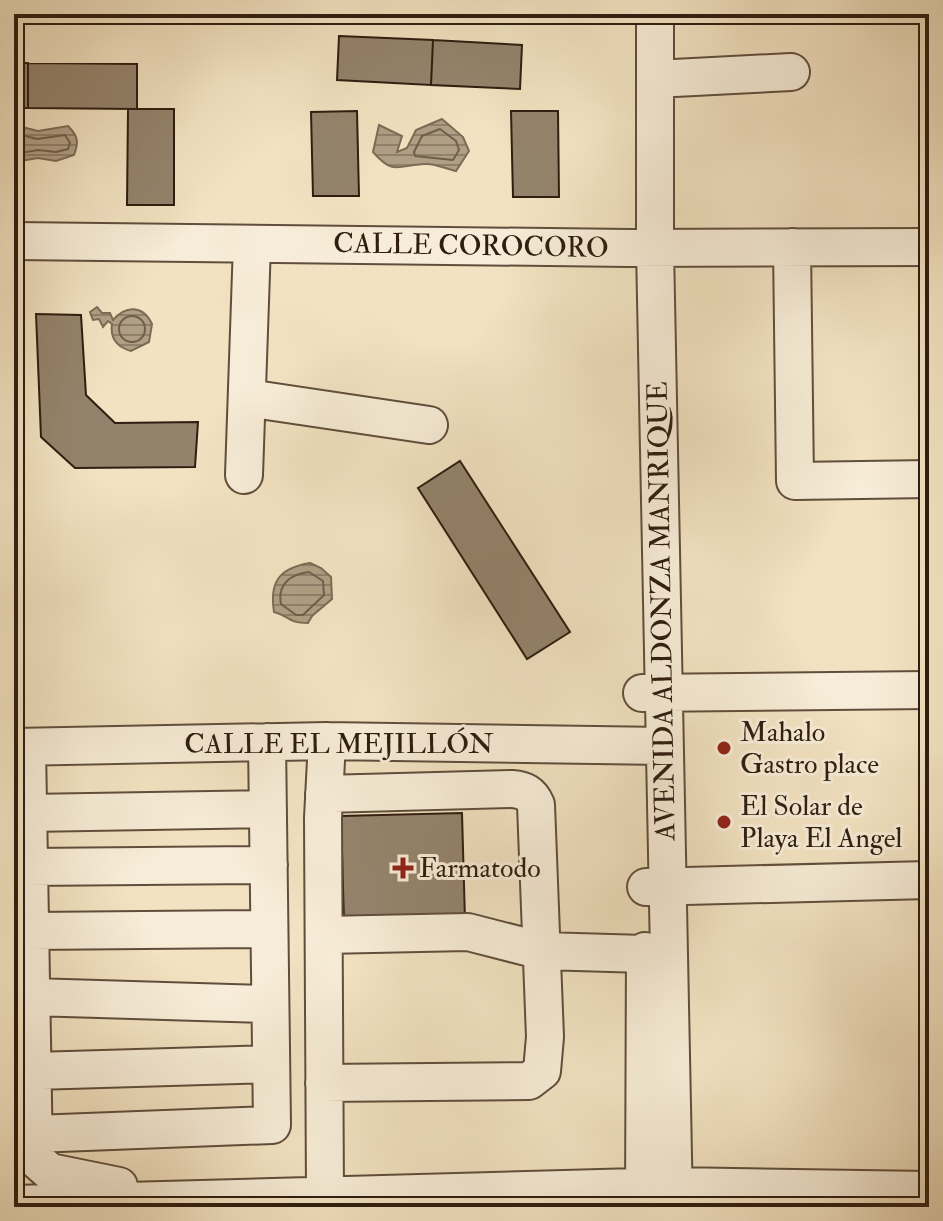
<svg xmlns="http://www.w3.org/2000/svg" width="943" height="1221" font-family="'IM FELL Double Pica',serif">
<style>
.water{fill:url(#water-rules);stroke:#7c6b56;stroke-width:2}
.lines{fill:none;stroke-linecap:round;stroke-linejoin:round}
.shore{stroke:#705e4a;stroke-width:2}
.building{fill:#94836c;stroke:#2f1d10;stroke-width:2}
.minor-casing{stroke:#604e3c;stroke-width:40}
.minor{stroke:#f7ecd7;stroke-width:36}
.poi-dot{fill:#8f2418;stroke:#f7ecd7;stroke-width:3}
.labels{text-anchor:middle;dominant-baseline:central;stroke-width:6;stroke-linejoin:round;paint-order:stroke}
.street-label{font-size:28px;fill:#2f1d10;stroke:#f7ecd7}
.poi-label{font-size:28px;fill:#2f1d10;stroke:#f7ecd7;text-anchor:start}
</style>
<defs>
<pattern id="water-rules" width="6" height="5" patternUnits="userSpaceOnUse" patternTransform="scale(2)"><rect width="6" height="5" fill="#b09f85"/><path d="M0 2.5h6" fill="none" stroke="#90816b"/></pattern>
</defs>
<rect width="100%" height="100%" fill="#f2e2c1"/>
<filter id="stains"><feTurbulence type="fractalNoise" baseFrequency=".0025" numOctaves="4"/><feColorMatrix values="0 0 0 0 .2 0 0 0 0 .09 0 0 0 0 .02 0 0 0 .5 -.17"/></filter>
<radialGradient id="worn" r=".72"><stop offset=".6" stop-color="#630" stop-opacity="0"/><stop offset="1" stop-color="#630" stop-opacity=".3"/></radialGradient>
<!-- water -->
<path class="water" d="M442 119 463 137 469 151 456 171C447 169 434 163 425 164 398 165 394 176 373 152L379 125 402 136 397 152 407 148 416 130Z
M14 125 38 131 68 126C78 136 79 142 74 155L56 161 38 158 14 162Z
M97 307 102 313H110L113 320C126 305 143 305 152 324L149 342 131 351C117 347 110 338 112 324L108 321 103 327 99 319 93 320 90 312Z
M310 563 321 568 331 577 332 599 312 616 308 623C287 623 290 616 274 612 269 581 280 568 310 563Z"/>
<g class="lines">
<!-- shore -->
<path class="shore" d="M440 129 456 141 459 150 453 160 415 156 414 152 422 136Z
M14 133 37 139 65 135 70 143 68 149 56 152 38 150 14 154
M119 329a13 13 0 1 1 26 0a13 13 0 1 1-26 0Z
M309 572 323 581 324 595 303 615H296L281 604C277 584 291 574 309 572Z"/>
</g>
<!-- building -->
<path class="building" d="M339 36 433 40 431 85 337 80Z
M433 40 522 45 520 89 431 85Z
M14 63H28V108H14Z
M28 63 137 64V109L28 108Z
M128 109H174V205H127Z
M357 111 359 196H313L311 112Z
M511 111H558L559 197H513Z
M36 314 81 315 86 395 115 423 198 422 195 467 75 468 41 437Z
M460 461 570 632 527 659 418 488Z
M462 813 465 920 344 923 341 816Z"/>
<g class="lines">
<!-- minor casing -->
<g class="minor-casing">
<path id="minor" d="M655 14V248L674 1207
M655 79 791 72
M14 241 630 248 929 247
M792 247 795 481 929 479
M247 398 429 425
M244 475 252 244
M642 693 929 690
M14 747 327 741 664 746
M27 747 34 1158 50 1172 119 1186
M324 794 512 789C524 790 531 793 536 805L545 1037 542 1071 529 1081 324 1083
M28 813 268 809
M29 867 269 865
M646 887 929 880
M31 931 269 929
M324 935 468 932 542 951 645 954
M32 997 268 1004
M34 1071 271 1064
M34 1134 272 1125 267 742
M325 1195 323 818 327 741
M14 1204 674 1186 929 1190
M644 1207 645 951"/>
</g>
<!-- minor -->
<use href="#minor" class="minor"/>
</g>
<!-- markers -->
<g class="poi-dot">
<circle cx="724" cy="748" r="8"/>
<circle cx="724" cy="822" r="8"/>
<path d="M399 856h8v8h8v8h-8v8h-8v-8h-8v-8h8z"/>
</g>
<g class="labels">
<!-- street labels -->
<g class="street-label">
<text transform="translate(471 246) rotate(1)">CALLE COROCORO</text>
<text transform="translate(662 611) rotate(-91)">AVENIDA ALDONZA MANRIQUE</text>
<text x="339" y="744">CALLE EL MEJILLÓN</text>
</g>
<!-- poi labels -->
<g class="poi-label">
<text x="740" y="732">Mahalo<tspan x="740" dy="32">Gastro place</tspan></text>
<text x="740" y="806">El Solar de<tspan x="740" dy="32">Playa El Angel</tspan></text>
<text x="419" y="868">Farmatodo</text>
</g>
</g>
<!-- margin -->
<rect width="943" height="1221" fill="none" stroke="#f2e2c1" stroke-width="48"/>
<rect x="16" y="16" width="911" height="1189" fill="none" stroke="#2f1d10" stroke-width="4"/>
<rect x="24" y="24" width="895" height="1173" fill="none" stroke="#2f1d10" stroke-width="2"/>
<rect width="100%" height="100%" filter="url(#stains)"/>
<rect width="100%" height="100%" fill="url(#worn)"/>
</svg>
